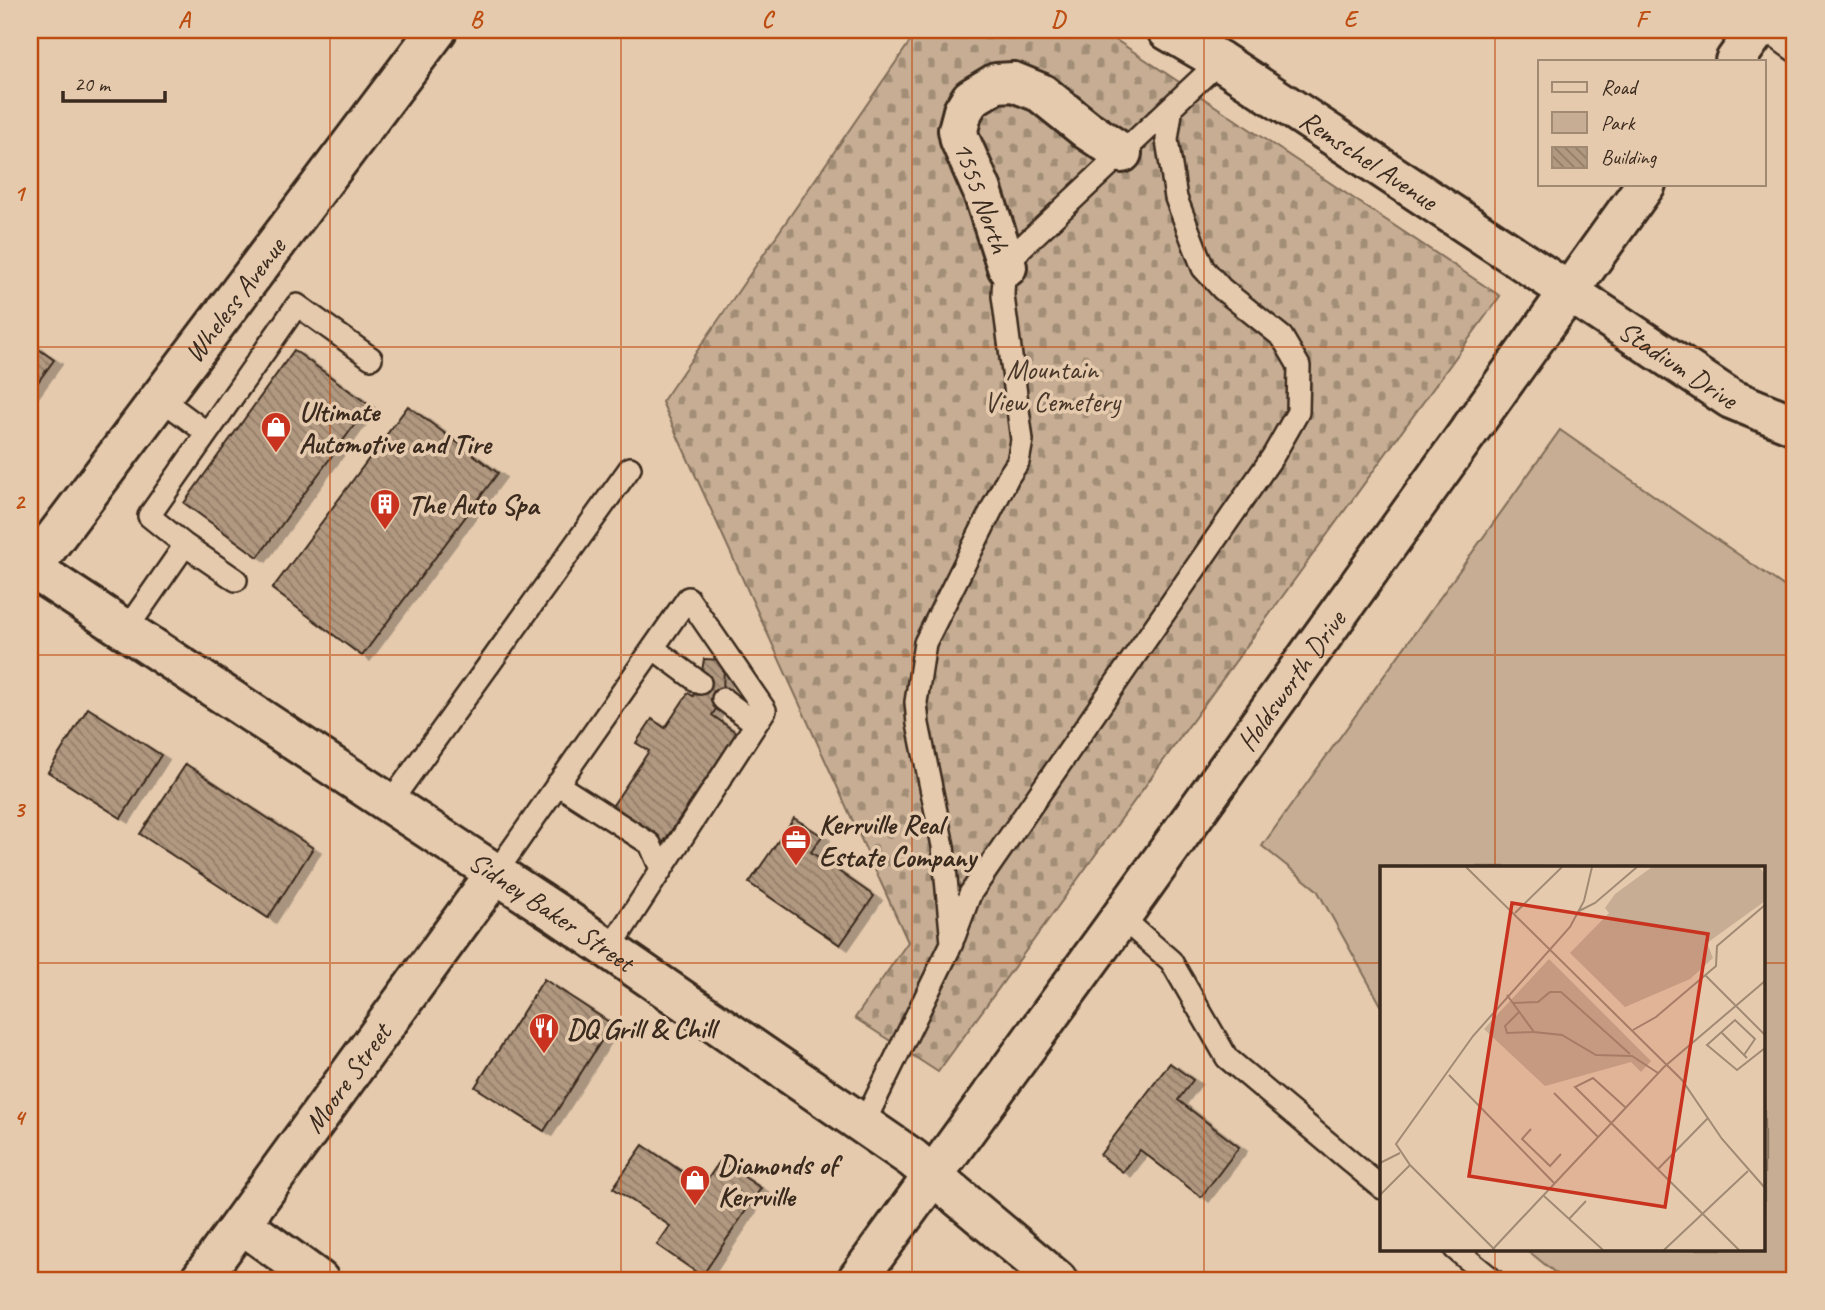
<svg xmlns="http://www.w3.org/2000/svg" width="1825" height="1310" font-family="Caveat,sans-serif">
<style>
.green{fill:#c6ad93;stroke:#806c58;stroke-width:2}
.cemetery{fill:url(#cemetery-stones);stroke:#806c58;stroke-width:2}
.building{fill:url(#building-back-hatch);stroke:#3b2a1e;stroke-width:2;filter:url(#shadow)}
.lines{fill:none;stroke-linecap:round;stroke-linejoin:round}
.lane-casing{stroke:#3b2a1e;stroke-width:26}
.street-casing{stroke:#3b2a1e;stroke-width:44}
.secondary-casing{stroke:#3b2a1e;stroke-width:44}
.primary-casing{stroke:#3b2a1e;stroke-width:44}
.lane{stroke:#e5caad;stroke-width:21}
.street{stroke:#e5caad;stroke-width:38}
.secondary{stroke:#e5caad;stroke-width:38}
.primary{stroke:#e5caad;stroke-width:38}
.grid{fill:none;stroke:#bd4d10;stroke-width:2;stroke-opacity:0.55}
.labels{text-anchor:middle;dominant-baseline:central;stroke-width:7;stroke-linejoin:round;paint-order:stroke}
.street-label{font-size:28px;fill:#3b2a1e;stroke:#e5caad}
.park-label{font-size:28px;fill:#49372a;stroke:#e5caad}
.poi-label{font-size:28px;font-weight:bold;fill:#3b2a1e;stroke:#e5caad;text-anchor:start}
.inset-road{fill:none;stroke:#a18a74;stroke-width:2}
.view{fill:#c8321e;fill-opacity:0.15;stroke:#c8321e;stroke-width:3.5}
.inset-edge{fill:none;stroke:#3b2a1e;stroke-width:3.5}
.neatline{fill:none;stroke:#bd4d10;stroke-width:2.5}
.grid-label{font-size:23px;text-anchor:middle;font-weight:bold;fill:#bd4d10}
</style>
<defs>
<pattern id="cemetery-stones" width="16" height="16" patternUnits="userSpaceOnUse" patternTransform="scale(1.75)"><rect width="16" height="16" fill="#c6ad93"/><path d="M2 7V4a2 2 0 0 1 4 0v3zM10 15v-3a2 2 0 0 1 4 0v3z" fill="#a28d77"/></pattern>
<pattern id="building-back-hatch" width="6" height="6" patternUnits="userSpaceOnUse" patternTransform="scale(1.75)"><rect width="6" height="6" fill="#b19880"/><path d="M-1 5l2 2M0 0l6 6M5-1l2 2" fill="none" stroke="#917c68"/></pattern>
<filter id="shadow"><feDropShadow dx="8" dy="4.5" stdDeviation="0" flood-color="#0004"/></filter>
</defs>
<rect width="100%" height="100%" fill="#e5caad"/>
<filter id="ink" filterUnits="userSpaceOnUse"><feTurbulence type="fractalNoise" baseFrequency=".0143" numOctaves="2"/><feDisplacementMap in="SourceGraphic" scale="14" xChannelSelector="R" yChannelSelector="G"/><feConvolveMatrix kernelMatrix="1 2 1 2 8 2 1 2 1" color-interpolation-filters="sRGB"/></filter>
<g filter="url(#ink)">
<!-- green -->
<path class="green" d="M1560 430 1795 594V1280H1564L1526 1249H1764V867H1382V1007L1317 890 1262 846Z"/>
<!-- cemetery -->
<path class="cemetery" d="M918 30H1101L1500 296 938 1072 855 1018 908 942 662 402Z"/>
<!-- building -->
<path class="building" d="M30 343 54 360 30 393Z
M294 350 369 405 258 557 184 503Z
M408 406 498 473 362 656 272 589Z
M704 659 724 660 723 699 712 715 737 733 663 843 611 808 649 751 636 743 652 719 665 728 688 693 693 696 700 683Z
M88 708 161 755 121 818 48 772Z
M186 764 313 848 268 918 140 834Z
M794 818 822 836 811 852 874 896 840 945 749 883Z
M544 979 612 1024 544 1131 475 1087Z
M1170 1063 1193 1080 1178 1100 1239 1147 1201 1197 1140 1150 1123 1172 1100 1155Z
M643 1145 703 1186 720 1161 761 1188 702 1276 657 1245 670 1226 613 1188Z"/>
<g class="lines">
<!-- lane casing -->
<g class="lane-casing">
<path id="lane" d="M1766 30 1795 51
M160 398 207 433
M236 580 185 545 149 516 297 305 371 358
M126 630 185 545
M653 648 700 683
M723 699 755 723
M557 784 650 844 661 869
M389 804 630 468
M495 874 688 598 765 710 609 950
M1121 917 1171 961 1227 1058 1382 1188
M954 937 970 894 1273 456 1298 412 1299 366 1282 337 1222 289 1203 268 1176 198 1167 140 1172 106
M863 1125 952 943 943 846 918 724 916 702 925 643 1008 477 1018 462 1022 440 1003 296C1003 272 1007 267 1021 248L1220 61
M1455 1249 1493 1280"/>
</g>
<!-- street casing -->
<g class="street-casing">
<g id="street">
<path id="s1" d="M1167 30 1220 61 1731 399 1795 425"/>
<path d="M1007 267 982 190 960 140 958 130 963 111 971 98 996 83 1014 82 1041 93 1087 130 1122 153"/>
<path id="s2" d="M32 568 437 30"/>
<path d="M242 1224 319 1280"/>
<path id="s3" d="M200 1280 495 874"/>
</g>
</g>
<!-- secondary casing -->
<g class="secondary-casing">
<g id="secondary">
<path d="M1735 61 1757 30"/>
<path id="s4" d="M857 1280 1121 917 1646 184"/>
</g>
</g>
<!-- primary casing -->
<g class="primary-casing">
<g id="primary">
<path id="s5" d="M30 567 559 915 912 1158 1057 1280"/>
</g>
</g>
<!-- lane -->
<use href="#lane" class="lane"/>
<!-- street -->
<use href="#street" class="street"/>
<!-- secondary -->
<use href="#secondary" class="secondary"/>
<!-- primary -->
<use href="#primary" class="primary"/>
</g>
</g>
<!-- grid -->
<path class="grid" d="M330 30V1280M621 30V1280M912 30V1280M1204 30V1280M1495 30V867M30 347H1795M30 655H1795M30 963H1382M1764 963H1795M1495 1249V1280"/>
<!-- icons -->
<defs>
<g id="shop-pin" transform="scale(1.575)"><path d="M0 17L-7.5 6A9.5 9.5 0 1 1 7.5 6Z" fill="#c8321e" stroke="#e5caad"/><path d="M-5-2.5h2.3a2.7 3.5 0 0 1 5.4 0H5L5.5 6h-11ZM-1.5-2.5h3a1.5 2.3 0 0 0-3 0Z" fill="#fff"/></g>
<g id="building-pin" transform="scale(1.575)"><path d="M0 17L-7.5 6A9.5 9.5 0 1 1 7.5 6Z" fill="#c8321e" stroke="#e5caad"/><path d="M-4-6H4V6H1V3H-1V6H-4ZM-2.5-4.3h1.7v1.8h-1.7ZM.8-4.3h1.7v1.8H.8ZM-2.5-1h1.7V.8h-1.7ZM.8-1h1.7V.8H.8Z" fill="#fff"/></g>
<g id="office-pin" transform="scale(1.575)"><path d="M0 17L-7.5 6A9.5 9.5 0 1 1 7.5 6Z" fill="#c8321e" stroke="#e5caad"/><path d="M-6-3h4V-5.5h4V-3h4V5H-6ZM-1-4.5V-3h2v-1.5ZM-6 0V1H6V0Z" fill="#fff"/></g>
<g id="restaurant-pin" transform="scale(1.575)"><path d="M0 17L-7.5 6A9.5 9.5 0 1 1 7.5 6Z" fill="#c8321e" stroke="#e5caad"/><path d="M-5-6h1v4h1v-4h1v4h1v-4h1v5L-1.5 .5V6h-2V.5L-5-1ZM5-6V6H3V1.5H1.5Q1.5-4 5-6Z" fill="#fff"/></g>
</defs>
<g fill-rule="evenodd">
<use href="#shop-pin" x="276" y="427"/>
<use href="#building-pin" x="385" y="504"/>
<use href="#office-pin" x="796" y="840"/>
<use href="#restaurant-pin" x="544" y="1028"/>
<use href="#shop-pin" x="695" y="1180"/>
</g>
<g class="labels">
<!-- street labels -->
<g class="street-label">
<text stroke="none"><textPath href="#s1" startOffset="240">Remschel Avenue</textPath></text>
<text transform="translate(982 197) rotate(70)">1555 North</text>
<text stroke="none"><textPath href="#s2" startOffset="336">Wheless Avenue</textPath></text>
<text stroke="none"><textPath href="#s1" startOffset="611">Stadium Drive</textPath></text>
<text stroke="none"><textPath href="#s4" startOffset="740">Holdsworth Drive</textPath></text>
<text stroke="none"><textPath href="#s5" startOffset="625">Sidney Baker Street</textPath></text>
<text stroke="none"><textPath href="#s3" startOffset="250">Moore Street</textPath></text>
</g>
<!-- park labels -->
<g class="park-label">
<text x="1052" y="369">Mountain<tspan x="1052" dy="32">View Cemetery</tspan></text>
</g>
<!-- poi labels -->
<g class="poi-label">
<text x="299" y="411">Ultimate<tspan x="299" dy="32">Automotive and Tire</tspan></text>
<text x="408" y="504">The Auto Spa</text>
<text x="819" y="824">Kerrville Real<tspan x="819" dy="32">Estate Company</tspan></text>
<text x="567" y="1028">DQ Grill &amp; Chill</text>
<text x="718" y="1164">Diamonds of<tspan x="718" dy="32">Kerrville</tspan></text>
</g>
</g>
<!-- overview -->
<g transform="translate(1380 866)">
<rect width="385" height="385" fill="#e5caad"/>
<path d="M272 1H379L385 8V35L327 77 333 92 310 113 245 141 190 87 229 47 225 42 235 28Z" fill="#c6ad93"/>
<path d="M169 93 271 195 261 206 251 196 165 220 104 163Z" fill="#c6ad93"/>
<path class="inset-road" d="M86 1 302 214 342 273 385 322M199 45 215 37 257 1M135 47 182 1M325 109 385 169M127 129 154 166 182 169 216 189 252 190 278 207M133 137 158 136 170 126H181L250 188M139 146 125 160 127 167 153 166M253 164 276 151 336 100 337 80 385 39M341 166 367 192M364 189 375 173 355 154 327 179 357 204 385 182M69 209 175 318M174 227 218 271M245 241 213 212 195 221 359 384M151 263 142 273 170 300 181 288M0 297 20 287M278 303 328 252M0 329 30 299M164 330 223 384M189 353 206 335M112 384 284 201 385 115M115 384 30 299 16 278 93 170 190 61 204 35 212 1M284 384 368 305"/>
<path class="view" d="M132 37 328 68 285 341 89 310Z"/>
<rect width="385" height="385" class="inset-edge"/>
</g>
<!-- margin -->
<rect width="1825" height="1310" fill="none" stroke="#e5caad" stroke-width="77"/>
<!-- legend -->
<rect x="1538" y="60" width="228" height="126" fill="#e5caad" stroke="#a18a74" stroke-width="2"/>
<rect x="1552" y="82" width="35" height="10" fill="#e5caad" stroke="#a18a74" stroke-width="2"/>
<text x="1601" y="94" font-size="21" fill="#3b2a1e">Road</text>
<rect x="1552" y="112" width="35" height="21" fill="#c6ad93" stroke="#a18a74" stroke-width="2"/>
<text x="1601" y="130" font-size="21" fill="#3b2a1e">Park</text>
<rect x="1552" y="147" width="35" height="21" fill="url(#building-back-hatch)" stroke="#a18a74" stroke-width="2"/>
<text x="1601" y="164" font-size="21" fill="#3b2a1e">Building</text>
<!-- scale -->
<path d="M63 91v10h102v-10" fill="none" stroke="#3b2a1e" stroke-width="3.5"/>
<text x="74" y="91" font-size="21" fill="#3b2a1e" stroke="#e5caad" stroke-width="5" paint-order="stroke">20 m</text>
<rect x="38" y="38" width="1748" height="1234" class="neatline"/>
<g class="grid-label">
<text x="184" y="27">A</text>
<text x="476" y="27">B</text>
<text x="767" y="27">C</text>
<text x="1058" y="27">D</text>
<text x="1350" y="27">E</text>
<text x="1641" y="27">F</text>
<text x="19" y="201">1</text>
<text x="19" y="509">2</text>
<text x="19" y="817">3</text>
<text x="19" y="1125">4</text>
</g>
</svg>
